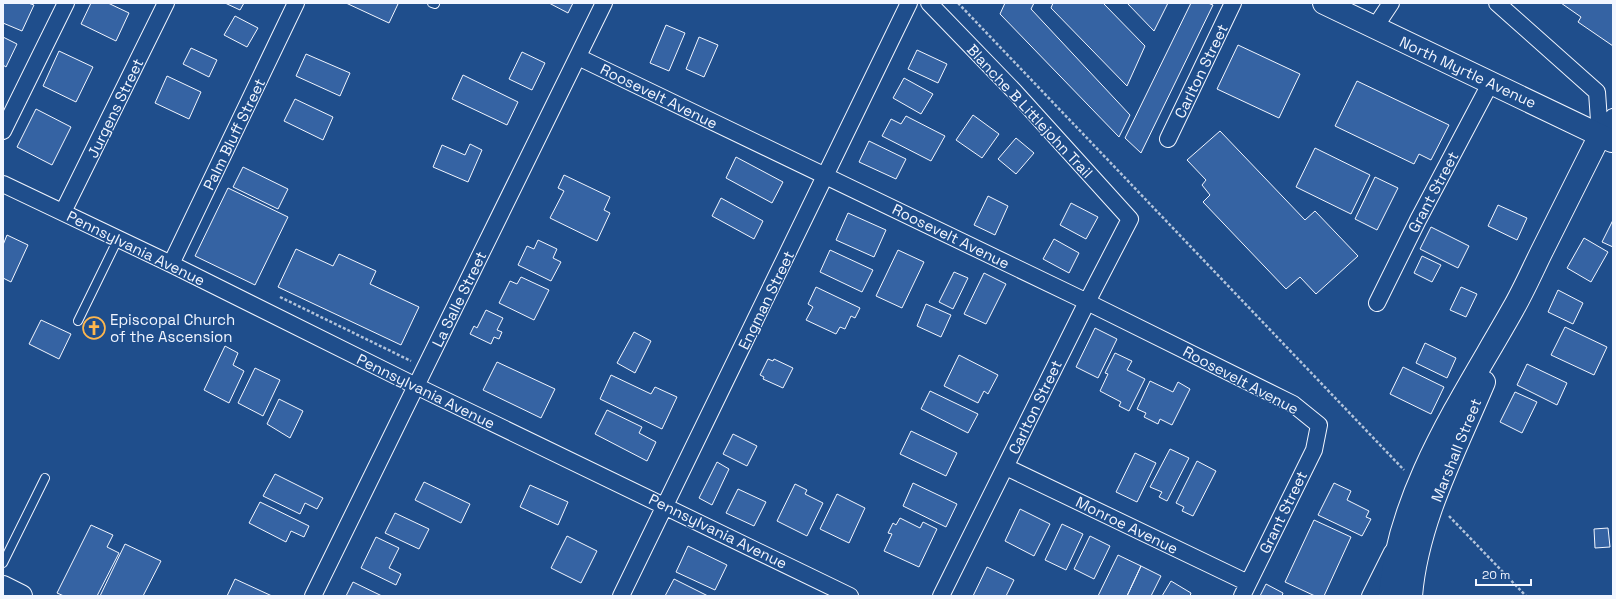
<svg xmlns="http://www.w3.org/2000/svg" width="1616" height="599" font-family="'Space Grotesk',sans-serif">
<style>
.building{fill:#3563a3;stroke:#f2f6ff}
.lines{fill:none;stroke-linecap:round;stroke-linejoin:round}
.lane-casing{stroke:#f2f6ff;stroke-width:10}
.street-casing{stroke:#f2f6ff;stroke-width:18}
.secondary-casing{stroke:#f2f6ff;stroke-width:24}
.path{stroke:#b3c4dc;stroke-width:2.5;stroke-dasharray:3 2;stroke-linecap:butt}
.lane{stroke:#1f4e8c;stroke-width:8}
.street{stroke:#1f4e8c;stroke-width:16}
.secondary{stroke:#1f4e8c;stroke-width:22}
.labels{text-anchor:middle;dominant-baseline:central;stroke-width:3;stroke-linejoin:round;paint-order:stroke}
.street-label{font-size:15px;fill:#f2f6ff;stroke:#1f4e8c}
.poi-label{font-size:15px;fill:#f2f6ff;stroke:#1f4e8c;text-anchor:start}
</style>
<rect width="100%" height="100%" fill="#1f4e8c"/>
<!-- building -->
<path class="building" d="M3 3H28L34 5 22 31 3 23Z
M91 3H108L129 13 116 41 81 24Z
M225 3H244L240 10Z
M346 3H396L398 4 389 23Z
M549 3H573L568 13Z
M1005 3H1034L1031 9 1130 115 1119 137 1000 14Z
M1053 3H1103L1145 46 1127 86 1051 8Z
M1127 3H1168L1154 31Z
M1191 3H1208L1213 5 1141 153 1125 138Z
M1561 3H1613V46L1578 22 1581 17Z
M235 16 258 28 247 47 224 35Z
M666 25 685 33 669 71 650 63Z
M3 37 17 44 6 67 3 65Z
M699 37 718 45 704 77 686 69Z
M1238 45 1300 74 1279 118 1217 89Z
M191 48 217 60 209 77 183 64Z
M917 50 947 64 938 83 908 69Z
M59 51 93 67 76 102 43 86Z
M522 52 545 63 532 90 509 79Z
M306 54 350 73 340 96 296 76Z
M463 75 518 102 507 125 452 99Z
M167 76 201 92 189 119 155 103Z
M904 78 933 94 921 114 893 98Z
M1357 81 1449 125 1431 160 1419 154 1414 164 1335 126Z
M295 99 333 117 323 140 284 121Z
M36 109 71 127 52 165 17 147Z
M973 115 999 134 982 158 956 140Z
M906 116 945 136 931 161 882 136 891 119 901 124Z
M1220 131 1305 220 1315 211 1358 256 1316 294 1300 277 1286 289 1203 202 1210 195 1202 185 1206 180 1187 160Z
M1016 138 1034 153 1016 174 998 159Z
M869 141 906 159 896 179 859 162Z
M470 144 482 150 468 182 433 167 442 145 465 155Z
M1315 148 1370 175 1351 214 1296 187Z
M736 157 783 182 772 203 726 178Z
M243 167 288 189 278 209 233 187Z
M564 175 610 197 604 210 610 213 597 241 550 218 564 191 558 188Z
M1375 177 1398 188 1377 230 1355 219Z
M228 188 288 217 255 285 195 256Z
M988 196 1008 206 995 235 974 225Z
M721 198 763 221 754 239 712 216Z
M1071 203 1098 217 1086 239 1060 225Z
M1498 205 1527 218 1517 240 1488 226Z
M848 213 886 230 874 257 836 240Z
M1613 220V247L1602 242Z
M1431 227 1469 246 1458 268 1420 249Z
M7 235 28 245 11 282 3 278V245Z
M1584 238 1608 252 1591 282 1567 268Z
M1054 239 1079 253 1069 273 1043 259Z
M538 240 557 249 553 258 561 262 551 281 518 265 527 246 534 249Z
M296 249 333 266 339 254 376 271 370 284 419 307 401 345 278 287Z
M830 250 873 270 862 292 820 272Z
M898 250 924 262 902 308 876 296Z
M1422 256 1441 265 1432 282 1414 273Z
M954 272 968 278 953 309 939 302Z
M984 273 1006 284 986 324 964 314Z
M521 277 549 290 534 320 499 303 510 281 517 284Z
M816 287 860 308 855 318 851 316 845 329 840 327 836 334 806 320 813 307 808 304Z
M1461 287 1477 294 1466 317 1450 310Z
M1558 290 1583 303 1573 324 1548 312Z
M926 304 951 315 941 337 917 326Z
M486 310 503 318 497 330 502 332 499 339 494 337 491 344 470 334 474 326 477 328Z
M41 320 71 334 59 359 29 344Z
M1565 327 1607 347 1594 375 1551 355Z
M1095 328 1117 339 1098 378 1076 367Z
M634 332 651 341 635 373 617 363Z
M1425 343 1456 358 1447 378 1416 363Z
M225 346 238 353 233 365 244 371 229 403 204 390Z
M1115 353 1132 361 1127 370 1145 379 1129 411 1119 406 1121 402 1100 391 1108 374 1105 373Z
M959 355 998 375 988 394 984 391 978 403 944 386Z
M768 359 773 361 774 359 793 368 783 388 763 379 764 377 760 375Z
M497 362 555 389 541 418 483 390Z
M1527 364 1567 383 1557 405 1517 385Z
M1403 367 1444 387 1431 414 1390 394Z
M255 368 280 380 263 416 238 403Z
M611 375 651 394 655 387 677 397 662 429 600 399Z
M1150 381 1173 392 1178 382 1190 389 1172 425 1160 419 1158 424 1144 417 1146 413 1137 409Z
M930 391 978 414 968 433 921 409Z
M1515 392 1537 402 1522 433 1500 422Z
M279 399 303 411 290 438 267 424Z
M607 410 642 427 639 433 656 442 647 461 595 434Z
M911 431 957 453 946 476 900 454Z
M733 434 757 446 747 466 723 454Z
M1170 449 1189 458 1167 501 1159 497 1162 492 1150 487Z
M1135 453 1156 463 1137 502 1116 492Z
M1197 461 1216 471 1193 516 1182 511 1184 507 1176 503Z
M717 462 729 469 712 505 699 498Z
M275 474 323 498 317 509 305 503 300 514 263 496Z
M424 482 470 504 461 523 415 500Z
M913 483 957 504 946 527 903 506Z
M1334 483 1351 491 1347 500 1369 511 1366 517 1371 519 1362 536 1318 515Z
M795 484 807 490 805 494 823 503 807 536 777 521Z
M530 485 568 502 558 525 520 507Z
M738 489 766 502 754 526 726 513Z
M837 494 865 508 849 543 820 529Z
M260 502 309 526 304 537 291 531 286 542 249 523Z
M1020 509 1050 524 1034 556 1005 541Z
M395 513 429 529 419 549 385 533Z
M900 518 920 528 923 522 937 529 919 567 884 551 892 534 888 533 893 523 896 525Z
M1314 520 1351 537 1324 596H1315L1285 582Z
M1062 524 1083 534 1066 570 1045 560Z
M91 525 113 535 107 547 119 553 97 596H64L57 593Z
M1608 528 1610 547 1595 548 1594 529Z
M567 536 597 551 581 583 551 568Z
M1090 536 1110 546 1094 579 1074 569Z
M376 537 399 548 389 568 401 574 396 585 361 568Z
M125 544 161 561 143 596H100Z
M688 546 727 565 715 590 676 572Z
M1118 555 1141 566 1127 596H1098Z
M1141 566 1161 576 1151 596H1127Z
M987 567 1014 580 1006 596H973Z
M235 579 272 596H227Z
M674 579 708 596H665Z
M1171 581 1191 593 1190 596H1162Z
M353 582 382 596H346Z
M1266 584 1283 593 1282 596H1260Z"/>
<g class="lines">
<!-- lane casing -->
<g class="lane-casing">
<path id="lane" d="M432 3 435 4
M78 321 118 239
M3 563 45 478"/>
</g>
<!-- street casing -->
<g class="street-casing">
<path id="street" d="M929 3 1015 92 1130 219 1087 302 941 596
M1497 3 1597 92 1600 135
M1375 27 1391 3
M578 57 1077 297 1293 404 1319 425 1314 450 1242 596
M3 131 66 3
M1600 135 1613 117
M1168 139 1233 3
M3 184 171 264 416 386 850 596
M63 212 166 3
M171 264 296 3
M1377 303 1418 220 1491 82
M1006 467 1248 583
M313 596 604 3
M621 596 909 3
M1370 596 1392 552"/>
</g>
<!-- secondary casing -->
<g class="secondary-casing">
<path id="secondary" d="M1324 3 1612 141
M3 587 21 596
M1390 596C1398 491 1463 398 1513 309 1524 290 1533 269 1543 249 1562 211 1581 173 1600 135
M1411 596C1417 522 1455 451 1484 382"/>
</g>
<!-- path -->
<path class="path" d="M958 3 1404 470
M280 297 411 361
M1449 516 1526 596"/>
<!-- lane -->
<use href="#lane" class="lane"/>
<!-- street -->
<use href="#street" class="street"/>
<!-- secondary -->
<use href="#secondary" class="secondary"/>
</g>
<!-- icons -->
<defs>
<g id="church-ring" transform="scale(1.15)"><circle r="9.5" fill="#1f4e8c" stroke="#ffb74d" stroke-width="1.5"/><path d="M-1.2-6h2.4v3.5h3.3v2.4h-3.3V6h-2.4V-.1h-3.3v-2.4h3.3Z" fill="#ffb74d"/></g>
</defs>
<g fill-rule="evenodd">
<use href="#church-ring" x="94" y="328"/>
</g>
<g class="labels">
<!-- street labels -->
<g class="street-label">
<text transform="translate(1201 71) rotate(-64)">Carlton Street</text>
<text transform="translate(1468 72) rotate(25)">North Myrtle Avenue</text>
<text transform="translate(659 96) rotate(26)">Roosevelt Avenue</text>
<text transform="translate(115 108) rotate(-64)">Jurgens Street</text>
<text transform="translate(1030 111) rotate(47)">Blanche B Littlejohn Trail</text>
<text transform="translate(234 134) rotate(-64)">Palm Bluff Street</text>
<text transform="translate(1433 192) rotate(-62)">Grant Street</text>
<text transform="translate(951 236) rotate(26)">Roosevelt Avenue</text>
<text transform="translate(136 248) rotate(26)">Pennsylvania Avenue</text>
<text transform="translate(459 299) rotate(-64)">La Salle Street</text>
<text transform="translate(766 300) rotate(-64)">Engman Street</text>
<text transform="translate(1241 380) rotate(28)">Roosevelt Avenue</text>
<text transform="translate(426 391) rotate(26)">Pennsylvania Avenue</text>
<text transform="translate(1035 407) rotate(-64)">Carlton Street</text>
<text transform="translate(1456 450) rotate(-68)">Marshall Street</text>
<text transform="translate(1283 512) rotate(-64)">Grant Street</text>
<text transform="translate(1127 525) rotate(26)">Monroe Avenue</text>
<text transform="translate(718 531) rotate(26)">Pennsylvania Avenue</text>
</g>
<!-- poi labels -->
<g class="poi-label">
<text x="110" y="319">Episcopal Church<tspan x="110" dy="17">of the Ascension</tspan></text>
</g>
</g>
<!-- border -->
<rect width="1616" height="599" fill="none" stroke="#f2f6ff" stroke-width="8"/>
<!-- scale -->
<path d="M1476 579v6h55v-6" fill="none" stroke="#f2f6ff" stroke-width="2"/>
<text x="1482" y="579" font-size="12" fill="#f2f6ff" stroke="#1f4e8c" stroke-width="3" paint-order="stroke">20 m</text>
</svg>
